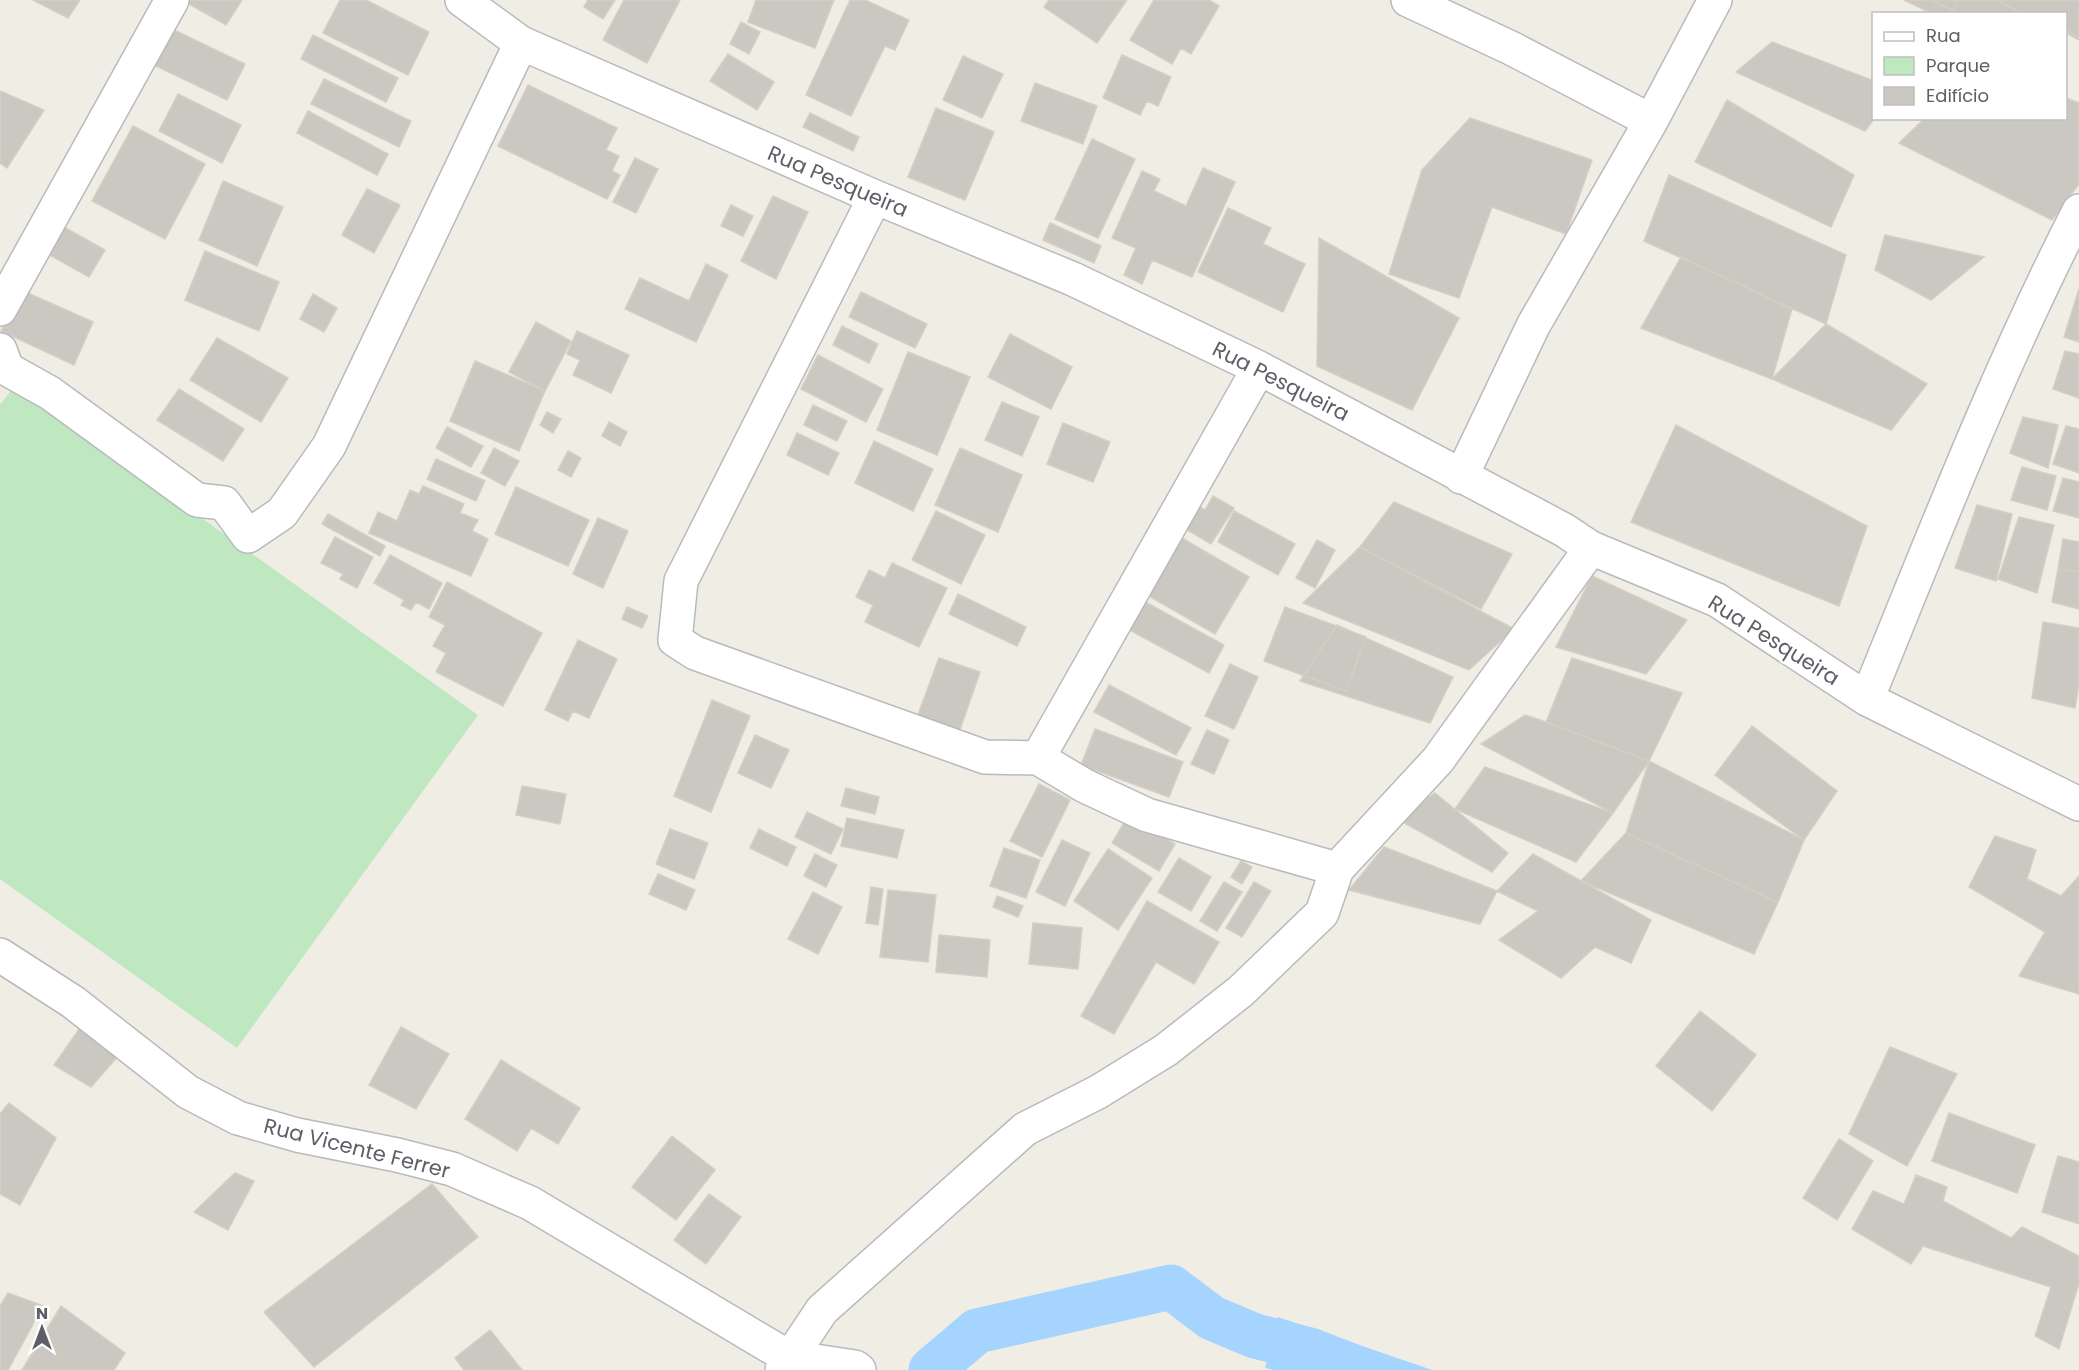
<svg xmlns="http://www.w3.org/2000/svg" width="2079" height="1370" font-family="Poppins,sans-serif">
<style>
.green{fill:#bfe8c1}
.water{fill:#a5d4ff}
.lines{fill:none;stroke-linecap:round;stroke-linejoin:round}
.canal{stroke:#a5d4ff;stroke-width:45}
.building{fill:#cac8c1;stroke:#d5cfc2;stroke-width:1.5}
.minor-casing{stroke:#b7babf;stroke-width:36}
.minor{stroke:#fff;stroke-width:33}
.labels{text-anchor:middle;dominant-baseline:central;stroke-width:4.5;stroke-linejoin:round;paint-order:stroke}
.street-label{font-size:21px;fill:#5c6066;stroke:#fff}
</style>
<rect width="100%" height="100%" fill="#efede4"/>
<!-- green -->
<path class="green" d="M15 385 478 715 237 1048 0 879V405Z"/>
<!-- water -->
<path class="water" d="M1278 1317 1432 1370H1274L1265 1368Z"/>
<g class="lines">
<!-- canal -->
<path class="canal" d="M931 1370 977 1331 1171 1287 1212 1318 1255 1336 1310 1350 1361 1370"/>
</g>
<!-- building -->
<path class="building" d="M33 0H80L68 18Z
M182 0H242L226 25Z
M340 0H366L429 32 408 75 323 33Z
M588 0H615L603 19 584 7Z
M624 0H680L647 63 603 40Z
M756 0H834L815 48 748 22Z
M850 0H865L909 20 895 50 885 46 851 116 806 95Z
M1049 0H1127L1097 43 1044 7Z
M1154 0H1209L1219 6 1191 54 1181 48 1172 64 1130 40Z
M1904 0H2079V38L2066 29V14H1933Z
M1929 0H1957L1953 10Z
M1996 0H2079V40L2066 33V14H2024Z
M741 22 760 32 749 54 730 44Z
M174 30 245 64 227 100 154 65Z
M313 35 398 78 386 102 301 59Z
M1772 42 1874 81 1875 118 1865 131 1736 72Z
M728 54 774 82 757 110 710 81Z
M1122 55 1171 77 1158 106 1147 101 1140 115 1103 98Z
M963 56 1003 74 982 118 943 100Z
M324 79 411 121 399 147 311 104Z
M1035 83 1097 106 1083 144 1021 121Z
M528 85 617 128 606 150 619 156 612 171 620 175 607 199 498 146Z
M0 91 44 110 7 168 0 163Z
M178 94 241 125 222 163 159 131Z
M2066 98 2079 103V184L2052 220 1899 143 1925 118H2066Z
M1727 100 1854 175 1831 227 1695 162Z
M936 108 994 132 965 200 908 177Z
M308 111 388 154 377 175 297 133Z
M810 113 859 137 853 151 803 127Z
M1470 118 1592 160 1566 234 1492 207 1459 298 1389 274 1422 170Z
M133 126 205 164 165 239 92 201Z
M1092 139 1135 159 1098 238 1055 219Z
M635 158 658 169 636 213 613 202Z
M1203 168 1235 182 1192 277 1152 260 1142 284 1124 275 1136 248 1112 238 1142 171 1160 179 1154 191 1186 206Z
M1669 175 1846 255 1826 324 1644 241Z
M223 181 283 207 257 266 199 240Z
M367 189 400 205 374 253 342 235Z
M773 196 808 212 776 279 741 261Z
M731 205 753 216 743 236 721 226Z
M1228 208 1271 228 1263 244 1305 264 1283 312 1198 272Z
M55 222 105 250 89 277 39 249Z
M1050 223 1101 246 1094 263 1043 240Z
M1885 235 1984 257 1931 300 1875 270Z
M1319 238 1459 318 1412 410 1317 366Z
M205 251 279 282 259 331 185 300Z
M1681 257 1792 309 1772 379 1641 328Z
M706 264 728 275 696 342 625 309 640 278 689 301Z
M2079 289V342L2064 337Z
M21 290 93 322 74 365 1 331Z
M861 292 927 324 915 348 849 317Z
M313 294 337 308 324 332 300 319Z
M536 322 571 341 545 391 509 372Z
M1826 324 1927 384 1891 430 1772 379Z
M842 326 878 344 869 363 833 345Z
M577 331 629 355 611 393 573 375 580 360 567 354Z
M1010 334 1072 367 1051 409 988 377Z
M217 338 288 378 261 422 190 380Z
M2065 351 2079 354V398L2053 389Z
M908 352 970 377 937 455 877 430Z
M818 355 883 389 866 422 801 389Z
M475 361 545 391 519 451 450 421Z
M179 389 244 429 223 461 157 420Z
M1002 402 1039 417 1022 456 985 440Z
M813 405 847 421 837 441 804 425Z
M547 412 561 419 553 433 540 425Z
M2023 417 2058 425 2048 468 2010 453Z
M609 422 627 432 620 446 602 436Z
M1063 423 1110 442 1093 482 1047 464Z
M1676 425 1867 526 1839 606 1631 522Z
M2066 426 2079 429V473L2053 464Z
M447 427 483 446 471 467 436 448Z
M797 433 839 453 828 475 787 455Z
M874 441 933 469 913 511 855 483Z
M494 448 519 461 505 486 481 473Z
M960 448 1022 475 998 532 935 505Z
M568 451 581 458 571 477 558 470Z
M436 459 485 481 476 501 427 479Z
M2022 467 2056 476 2047 510 2011 500Z
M2063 478 2079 482V518L2053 511Z
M423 486 464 504 460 513 478 520 472 531 488 539 471 576 369 533 378 512 397 521 410 490 419 494Z
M516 487 589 520 568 566 495 534Z
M1213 496 1234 508 1211 544 1184 528 1198 505 1205 510Z
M1394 502 1512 554 1481 609 1360 547Z
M1977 505 2012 514 1996 581 1955 568Z
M936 511 985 535 961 584 912 560Z
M1234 511 1295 544 1278 575 1218 542Z
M328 514 385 546 380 556 322 524Z
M2019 517 2054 525 2037 593 1998 579Z
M598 518 628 531 603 588 573 574Z
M335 537 373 557 357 588 340 579 343 574 321 563Z
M1180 537 1249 577 1215 634 1147 595Z
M2063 539 2079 542V572L2058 569Z
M1317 540 1335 550 1315 588 1296 578Z
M1360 547 1514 629 1469 670 1303 603Z
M390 555 442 583 429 609 416 602 411 610 401 605 404 600 374 583Z
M892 563 947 588 919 647 865 622 873 605 856 597 869 570 885 578Z
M2058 569 2079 572V609L2052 602Z
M1592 576 1687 620 1646 674 1556 647Z
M447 582 542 633 503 706 436 672 446 653 433 646 445 625 429 617Z
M958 594 1026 627 1017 646 949 614Z
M1138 598 1224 645 1209 673 1122 626Z
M627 607 648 616 642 628 622 619Z
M1285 607 1366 637 1346 691 1264 661Z
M2043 622 2079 628V684L2075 708 2032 698Z
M1337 625 1453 677 1430 723 1300 681Z
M578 640 617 659 589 718 573 711 568 721 545 710Z
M939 658 980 672 958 735 916 720Z
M1572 658 1682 693 1649 761 1546 722Z
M1230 664 1258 677 1234 729 1205 716Z
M1109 685 1191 728 1176 755 1094 712Z
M712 700 750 716 711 812 674 796Z
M1525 715 1546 722 1649 761 1613 813 1481 744Z
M1752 726 1837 791 1804 840 1715 775Z
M1095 729 1183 762 1169 797 1081 765Z
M1207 730 1229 740 1214 774 1191 764Z
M755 735 789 750 771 788 738 773Z
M1649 761 1804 840 1778 902 1626 833Z
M1485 767 1613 813 1576 862 1455 809Z
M1039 784 1070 800 1042 857 1010 841Z
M522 786 566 794 560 824 516 815Z
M846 788 879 797 875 814 841 806Z
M1435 793 1508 853 1492 872 1399 820Z
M807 812 843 829 831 854 795 837Z
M1128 816 1175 844 1159 871 1112 843Z
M847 818 904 830 897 858 841 846Z
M670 829 708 843 694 879 656 864Z
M759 829 796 847 787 866 750 848Z
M1626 833 1778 902 1754 954 1581 881Z
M1995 836 2036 850 2027 879 2061 896 2079 876V994L2019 976 2045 932 1969 887Z
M1062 840 1090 853 1065 906 1036 892Z
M1384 847 1497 891 1480 924 1349 890Z
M1004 848 1040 860 1026 898 990 886Z
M1108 849 1152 878 1118 930 1074 901Z
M815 854 837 865 826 887 804 876Z
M1533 854 1651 920 1631 963 1595 947 1561 978 1499 940 1538 911 1497 891Z
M1179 858 1211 877 1191 911 1158 892Z
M1241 861 1252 867 1242 884 1231 877Z
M658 874 695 890 686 910 649 894Z
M1224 882 1242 892 1217 931 1200 921Z
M1254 882 1271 891 1242 937 1226 928Z
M871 887 883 889 878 925 866 923Z
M888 890 936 895 928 962 880 957Z
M813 892 842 907 818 954 788 939Z
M997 896 1023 906 1018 917 993 907Z
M1147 901 1219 942 1194 984 1156 962 1114 1034 1081 1016Z
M1033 923 1082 928 1078 969 1029 964Z
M939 935 990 940 987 977 936 972Z
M1700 1011 1756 1055 1712 1111 1656 1066Z
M82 1025 118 1056 91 1087 54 1065Z
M401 1027 449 1054 416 1109 369 1085Z
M1890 1047 1957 1074 1907 1166 1849 1134Z
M501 1060 580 1108 558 1144 531 1128 517 1151 465 1119Z
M9 1103 56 1138 20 1205 0 1194V1114Z
M1949 1113 2035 1145 2017 1193 1932 1161Z
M672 1136 715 1170 676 1220 632 1187Z
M1839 1139 1873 1161 1837 1220 1803 1198Z
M2058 1156 2079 1162V1224L2042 1212Z
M235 1173 254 1181 228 1230 194 1212Z
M1916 1175 1947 1187 1943 1201 2011 1238 2022 1227 2079 1256V1283L2059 1349 2035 1336 2051 1287 1923 1246 1911 1264 1852 1229 1873 1191 1904 1204Z
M432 1184 478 1237 314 1367 264 1312Z
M709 1194 741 1217 706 1264 674 1240Z
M8 1293 43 1306 8 1370H0V1306Z
M61 1306 125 1353 114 1370H22Z
M490 1330 522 1370H464L455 1358Z"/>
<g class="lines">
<!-- minor casing -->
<g class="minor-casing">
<path id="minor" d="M462 0 521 43 875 197 1073 279 1259 368 1564 530 1591 548 1717 600 1867 699 2079 804
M1408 0 1511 48 1651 121
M875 197 681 581 675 640 695 653 985 757 1038 758 1085 786 1147 815 1337 869
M0 309 172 0
M0 350 7 369 50 393 197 500 224 503 248 536 282 513 329 446 521 43
M1461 477 1533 326 1651 121 1715 0
M1867 699C1934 535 1998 369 2079 211
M1038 758 1259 368
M0 955 73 1002 188 1092 238 1118 297 1135 397 1155 452 1169 530 1203 788 1357 855 1367 859 1370
M782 1370 822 1310 1025 1129 1098 1092 1166 1050 1241 991 1322 913 1337 869 1438 760 1591 548"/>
</g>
<!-- minor -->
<use href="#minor" class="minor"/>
</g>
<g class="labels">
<!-- street labels -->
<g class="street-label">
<text transform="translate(838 181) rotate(23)">Rua Pesqueira</text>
<text transform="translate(1281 381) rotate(27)">Rua Pesqueira</text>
<text transform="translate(1774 640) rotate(32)">Rua Pesqueira</text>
<text transform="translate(357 1148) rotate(14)">Rua Vicente Ferrer</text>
</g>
</g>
<!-- legend -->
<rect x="1872" y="12" width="195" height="108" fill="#ffffff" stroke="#bebfc2" stroke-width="1.5"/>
<rect x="1884" y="32" width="30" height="9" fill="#ffffff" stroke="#bebfc2" stroke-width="1.5"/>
<text x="1926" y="42" font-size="18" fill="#5c6066">Rua</text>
<rect x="1884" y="57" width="30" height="18" fill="#bfe8c1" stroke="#bebfc2" stroke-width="1.5"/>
<text x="1926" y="72" font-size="18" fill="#5c6066">Parque</text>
<rect x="1884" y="87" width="30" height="18" fill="#cac8c1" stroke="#bebfc2" stroke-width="1.5"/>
<text x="1926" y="102" font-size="18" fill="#5c6066">Edifício</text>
<!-- north arrow -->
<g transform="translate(42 1328)" stroke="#ffffff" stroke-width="4.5" paint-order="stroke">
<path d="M0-4.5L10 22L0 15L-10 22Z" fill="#5c6066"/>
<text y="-9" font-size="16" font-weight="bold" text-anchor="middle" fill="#5c6066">N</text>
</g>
</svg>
